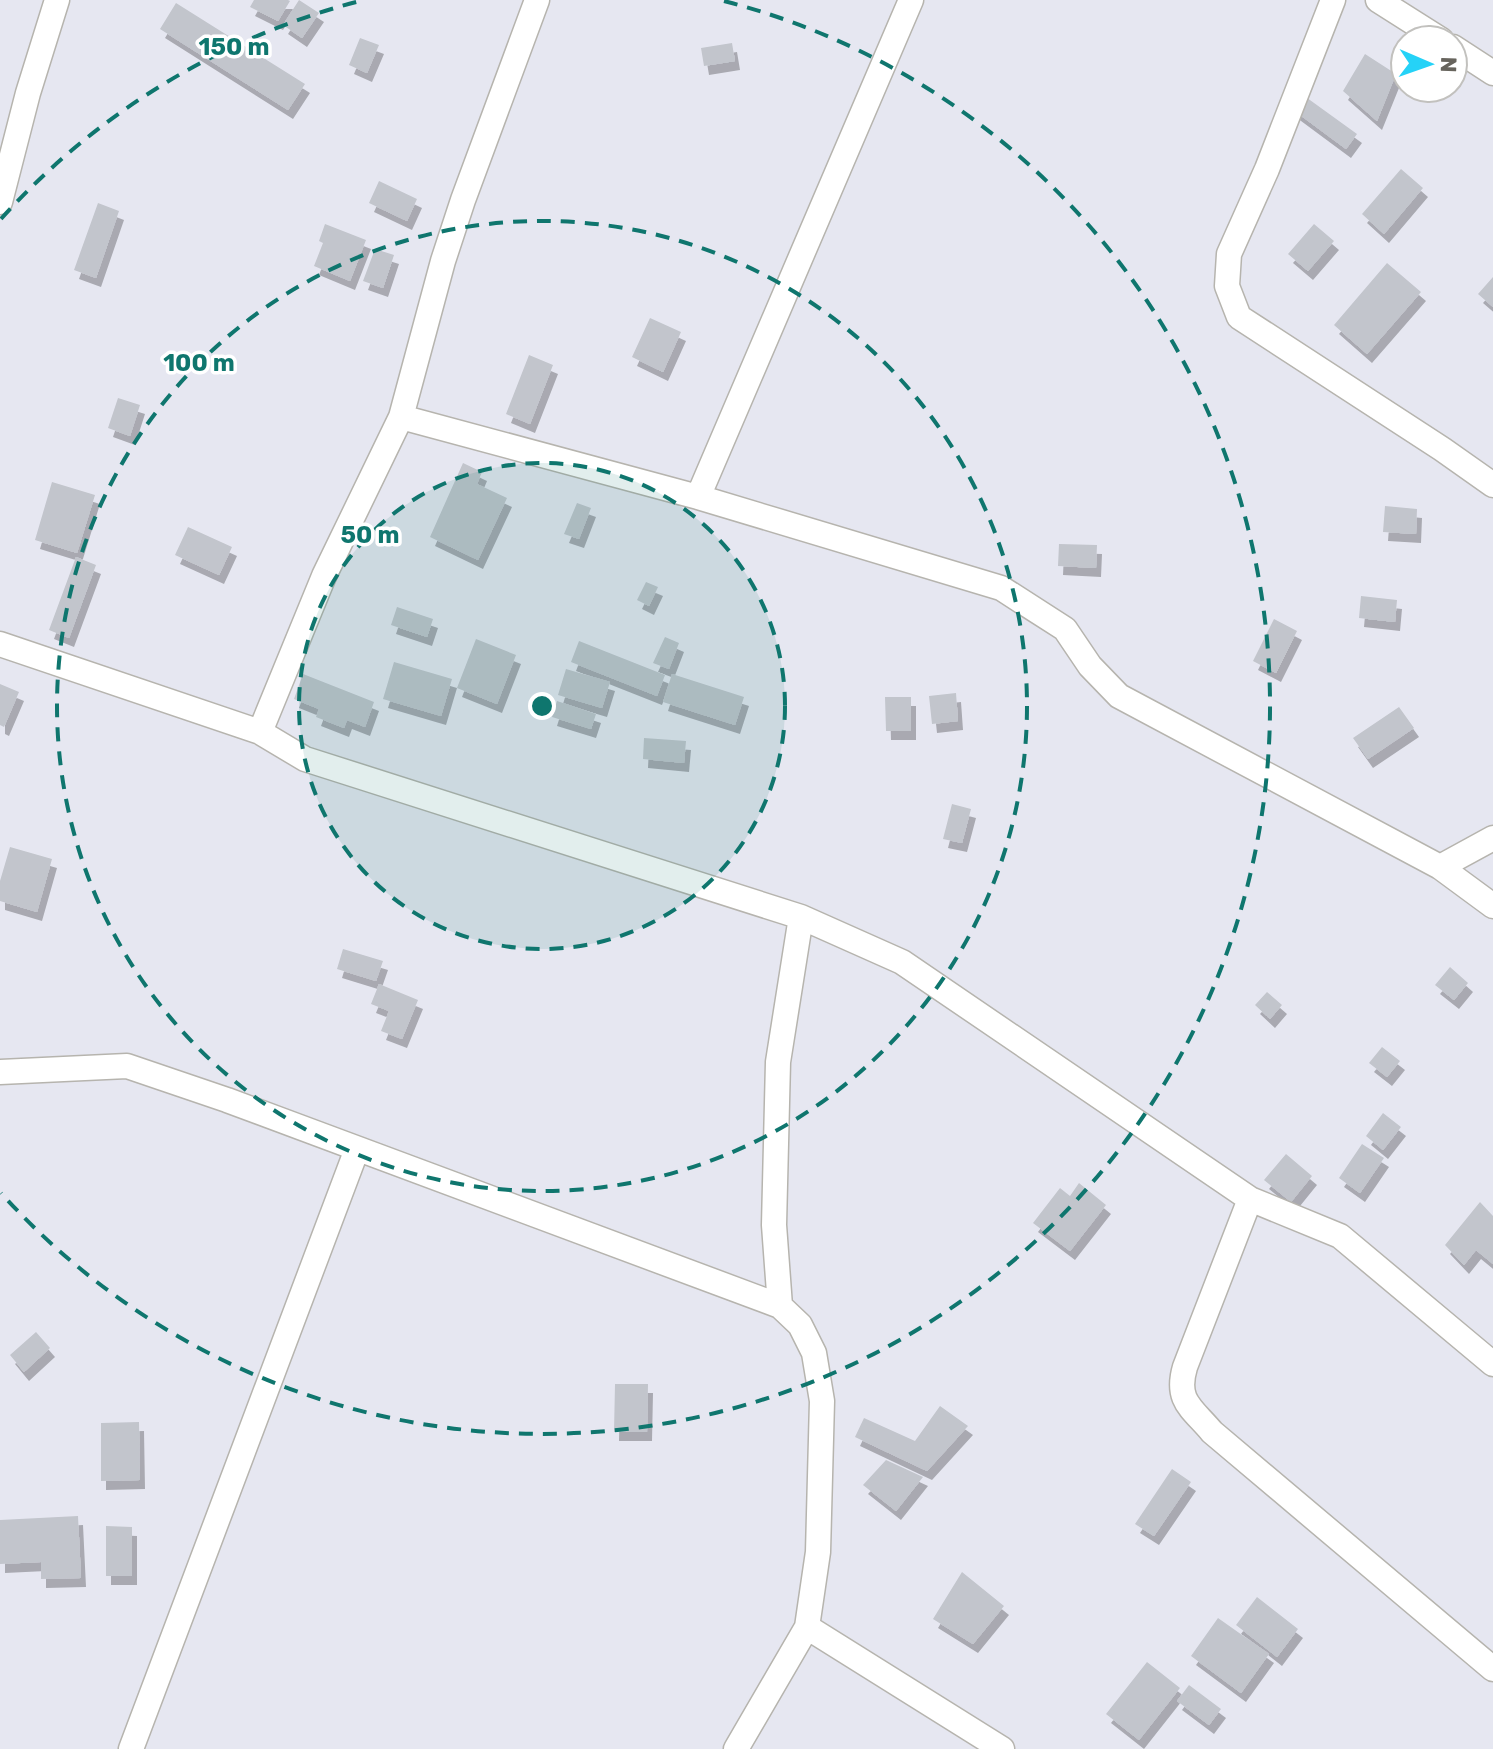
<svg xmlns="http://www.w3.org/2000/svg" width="1493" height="1749" font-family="Rubik,sans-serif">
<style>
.building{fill:#c2c5cc;filter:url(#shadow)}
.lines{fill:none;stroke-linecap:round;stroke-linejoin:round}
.street-casing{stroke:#b6b4ae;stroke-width:27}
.street{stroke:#fff;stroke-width:24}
.ring{fill:none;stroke:#0f766e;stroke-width:4;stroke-dasharray:14 10}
.centre{fill:#0f766e;stroke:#fff;stroke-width:4}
.ring-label{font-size:24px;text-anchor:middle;font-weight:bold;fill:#0f766e;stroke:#fff;stroke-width:7;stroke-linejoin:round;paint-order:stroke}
</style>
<defs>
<filter id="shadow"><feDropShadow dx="5" dy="9" stdDeviation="0" flood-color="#0004"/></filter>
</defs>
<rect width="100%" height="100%" fill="#e6e7f1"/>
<!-- building -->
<path class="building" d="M254 0H288L290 1 278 21 250 7Z
M299 0 319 13 302 38 283 25Z
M176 3 305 84 288 110 160 29Z
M360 38 379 45 367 73 349 65Z
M732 43 735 61 704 66 701 48Z
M1365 54 1396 74 1377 121 1343 91Z
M1303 95 1357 134 1346 149 1292 109Z
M1401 169 1423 188 1384 234 1362 214Z
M379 181 417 199 407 221 369 203Z
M98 203 119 211 96 278 74 270Z
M325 224 366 240 350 281 314 266 323 243 319 241Z
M1314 224 1334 241 1308 271 1288 254Z
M375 249 394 255 383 288 363 281Z
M1387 263 1421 292 1367 354 1334 325Z
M1493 277V307L1478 294Z
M650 318 681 332 663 372 632 357Z
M529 355 553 365 530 424 506 414Z
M118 398 140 405 130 436 108 428Z
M463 463 482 472 477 484 507 498 478 560 430 537Z
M52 482 95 495 77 553 35 540Z
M577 503 591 508 579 539 564 534Z
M1385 506 1417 509 1416 534 1383 532Z
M188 527 232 547 219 575 175 555Z
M1059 544 1097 545 1096 568 1058 566Z
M76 557 96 565 69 638 49 630Z
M646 582 658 587 649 606 637 600Z
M1361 596 1397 600 1395 622 1359 618Z
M397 607 433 619 427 637 391 625Z
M1274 619 1297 631 1276 673 1253 661Z
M665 637 679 643 669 669 653 663Z
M476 639 516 655 497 704 457 688Z
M579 641 665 675 657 696 571 662Z
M394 662 452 679 441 716 383 699Z
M566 669 610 682 602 708 558 695Z
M303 674 374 702 365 727 347 720 344 728 316 717 319 709 294 699Z
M672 674 744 697 735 725 663 702Z
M0 684 19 692 4 727 0 725Z
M956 693 958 721 932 724 929 696Z
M885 697H911V731H886Z
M557 701 596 714 591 729 552 717Z
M1399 707 1414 728 1368 759 1353 738Z
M644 738 686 741 684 763 643 759Z
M952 804 971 809 962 843 943 839Z
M10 847 52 859 37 912 0 901V881Z
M343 949 383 961 376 981 337 969Z
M1450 967 1468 983 1454 1000 1435 985Z
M379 984 418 1000 402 1039 381 1031 389 1011 371 1004Z
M1267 992 1282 1005 1270 1019 1255 1005Z
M1382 1047 1400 1061 1387 1077 1369 1063Z
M1383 1113 1401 1127 1383 1150 1366 1136Z
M1362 1144 1384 1158 1360 1193 1339 1178Z
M1286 1154 1312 1176 1291 1202 1264 1180Z
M1079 1183 1106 1205 1070 1251 1033 1223 1060 1188 1070 1196Z
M1480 1202 1493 1216V1264L1476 1250 1464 1265 1445 1245Z
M36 1332 50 1348 24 1372 10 1355Z
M615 1384H648L647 1432H614Z
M940 1406 968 1426 927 1471 855 1437 864 1418 915 1441Z
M139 1422 140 1480 101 1481V1423Z
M886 1460 923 1477 896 1511 863 1485Z
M1172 1469 1191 1482 1154 1536 1135 1524Z
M78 1516 81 1578 41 1579V1562L0 1564V1520Z
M106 1526 132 1527V1576H106Z
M962 1572 1004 1606 973 1644 933 1619Z
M1257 1597 1298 1629 1277 1657 1236 1625Z
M1218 1618 1269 1654 1241 1693 1191 1656Z
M1147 1662 1180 1688 1139 1740 1106 1714Z
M1189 1685 1221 1709 1209 1725 1177 1701Z"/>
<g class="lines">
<!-- street casing -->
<g class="street-casing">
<path id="street" d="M1333 0 1267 169 1229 254 1227 286 1239 317 1442 449 1493 485
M1378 0 1441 40
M1453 47 1493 73
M0 202 28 93 57 0
M401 417 698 497 1001 588 1065 629 1090 666 1119 696 1440 867 1493 906
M698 497 911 0
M0 644 260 732 305 759 801 917 902 962 1250 1199 1340 1236 1493 1364
M260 732 324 576 401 417 443 261 463 200 537 0
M1440 867 1493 838
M0 1072 127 1066 227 1100 780 1306 800 1325 814 1353 822 1401 818 1552 807 1627 736 1749
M1250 1199 1185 1367C1175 1401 1192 1408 1212 1432L1493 1669
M780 1306 774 1225 778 1062 801 917
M807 1627 1002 1749
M131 1749 357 1149"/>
</g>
<!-- street -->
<use href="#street" class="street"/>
</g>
<!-- distance rings -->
<circle cx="542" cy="706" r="243" fill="#0f766e" fill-opacity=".12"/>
<g class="ring">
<circle cx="542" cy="706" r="243"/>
<circle cx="542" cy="706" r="485"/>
<path d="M1 219A728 728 0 0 1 360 1M724 1A728 728 0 1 1 1 1193"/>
</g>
<circle cx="542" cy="706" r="12" class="centre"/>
<g class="ring-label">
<text x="234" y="55">150 m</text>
<text x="199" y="371">100 m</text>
<text x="370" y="543">50 m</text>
</g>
<!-- north arrow -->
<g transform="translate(1429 64) rotate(92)"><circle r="38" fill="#ffffff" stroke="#c2c1be" stroke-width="2"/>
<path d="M0-6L14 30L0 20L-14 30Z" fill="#25d2f7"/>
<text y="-12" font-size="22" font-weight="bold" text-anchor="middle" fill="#67645d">N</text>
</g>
</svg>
